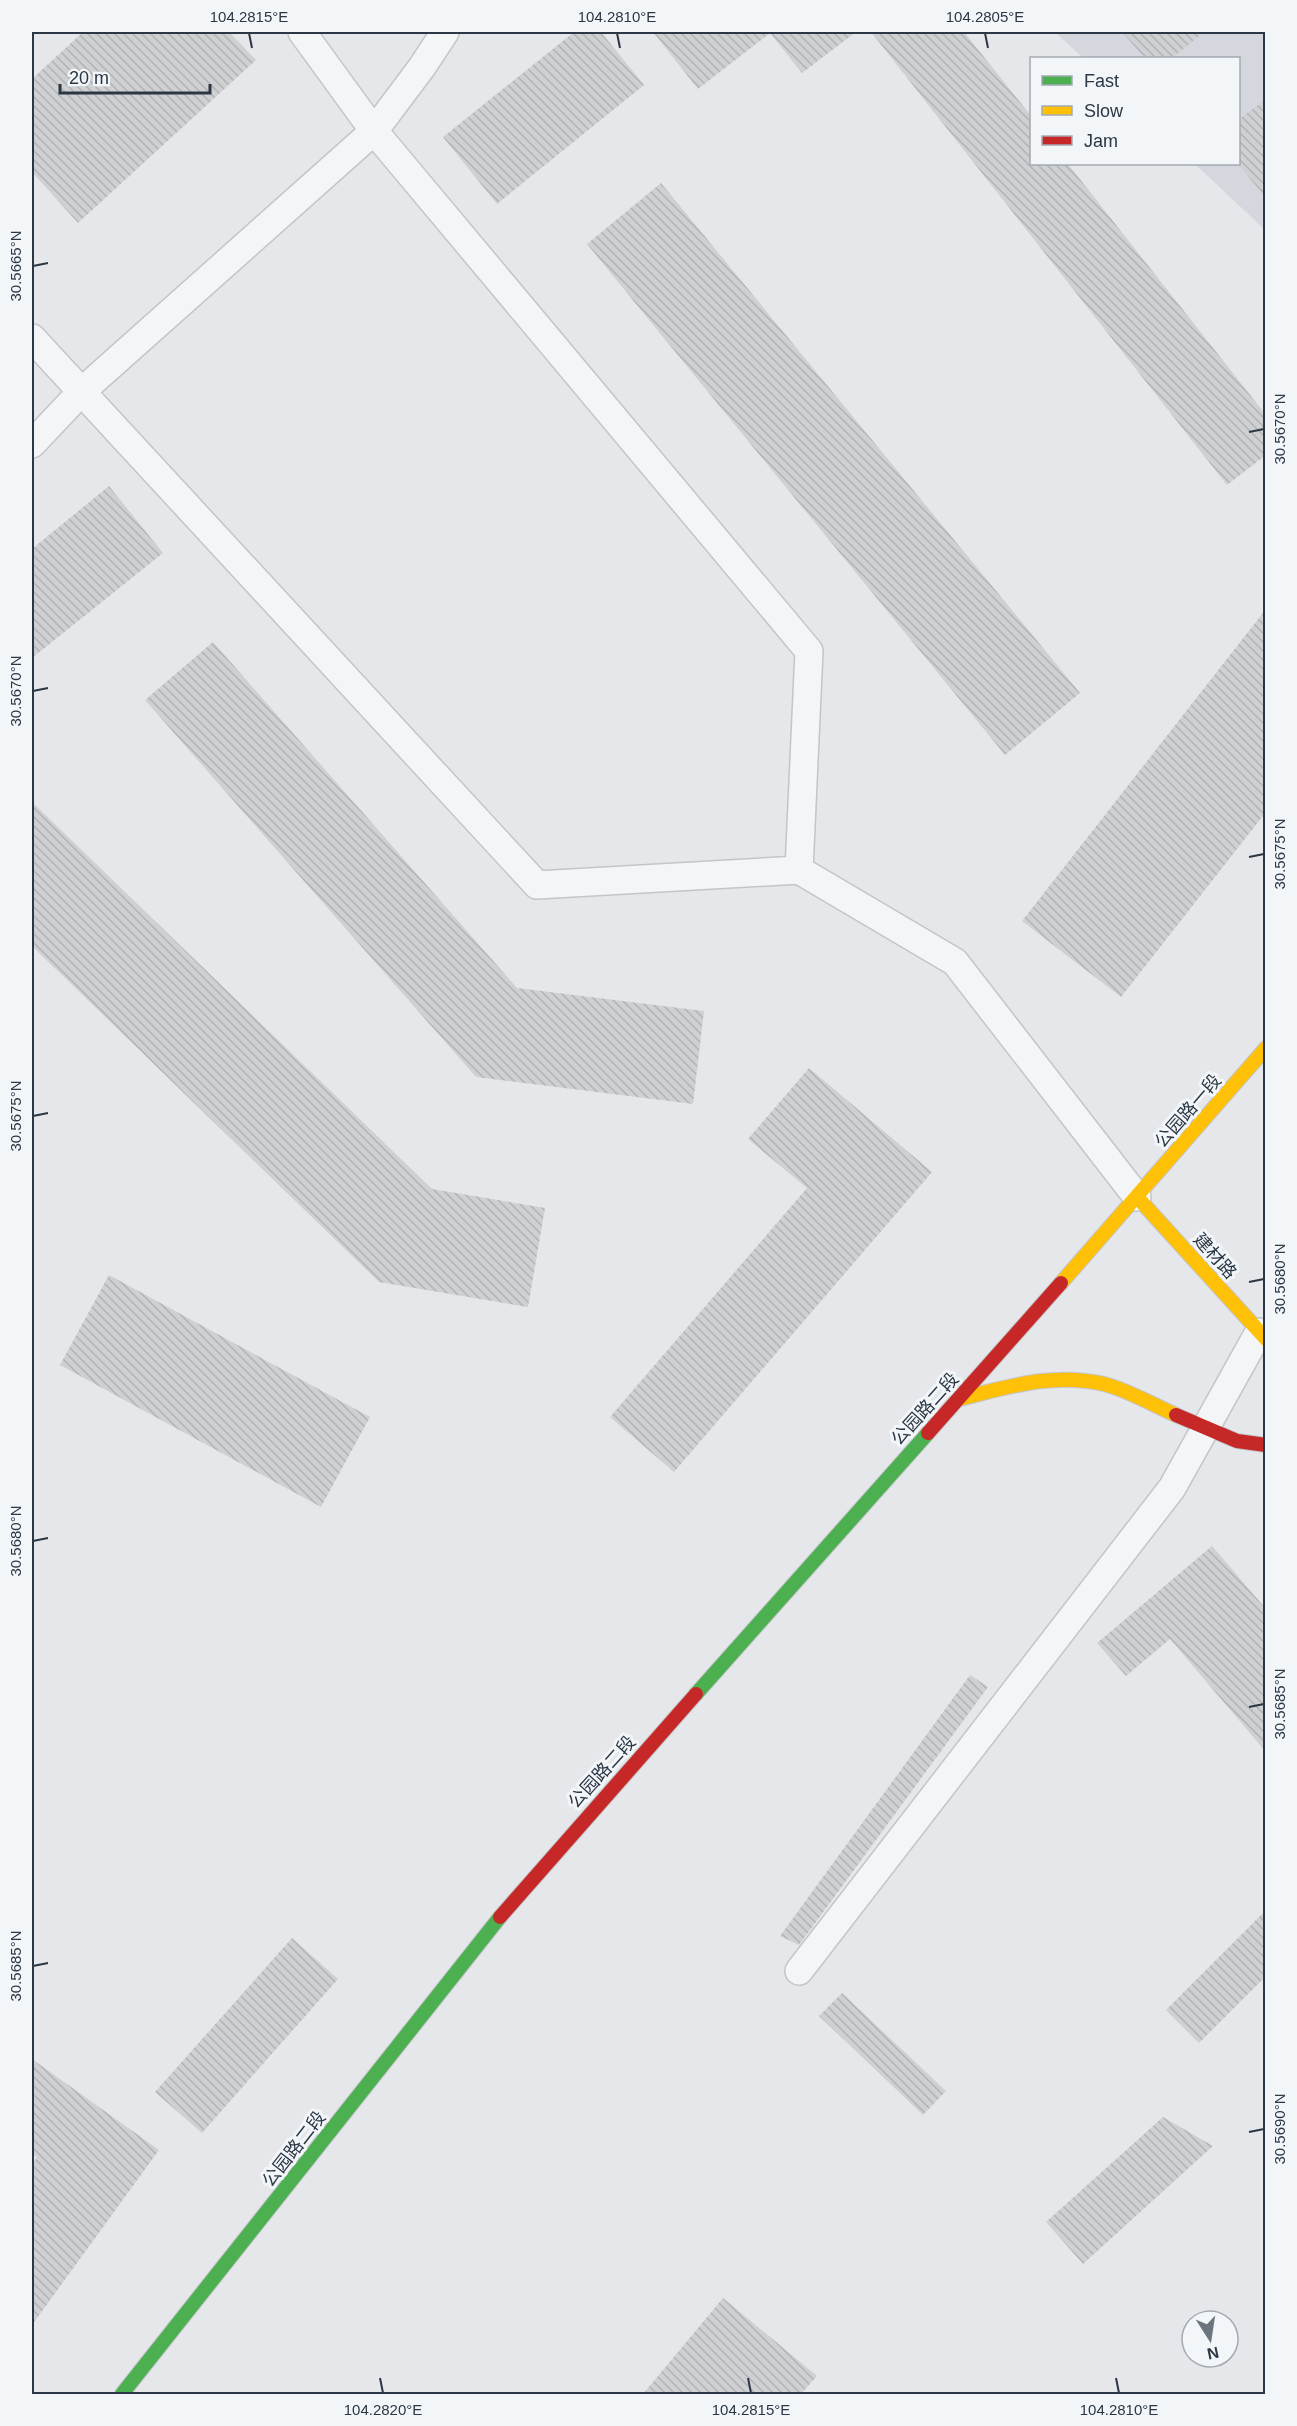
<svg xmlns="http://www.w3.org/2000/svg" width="1297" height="2426" font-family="Arial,'Noto Sans SC',sans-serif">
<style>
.built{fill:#d4d7dd}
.building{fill:url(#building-back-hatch)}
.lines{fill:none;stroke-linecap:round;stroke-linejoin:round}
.lane-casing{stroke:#c3c5c8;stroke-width:30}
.fast-casing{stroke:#c3c5c8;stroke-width:16}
.slow-casing{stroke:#c3c5c8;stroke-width:16}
.jam-casing{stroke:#c3c5c8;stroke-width:16}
.lane{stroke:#f4f5f7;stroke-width:27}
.fast{stroke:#4caf50;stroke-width:14}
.slow{stroke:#ffc107;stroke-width:14}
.jam{stroke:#c62828;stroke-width:14}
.ticks{fill:none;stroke:#2b3744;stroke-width:2}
.labels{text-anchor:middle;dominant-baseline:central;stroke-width:6;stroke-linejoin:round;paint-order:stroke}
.street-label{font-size:18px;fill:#2b3744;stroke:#f3f6f9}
.neatline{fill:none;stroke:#2b3744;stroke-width:2}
.ticks-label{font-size:15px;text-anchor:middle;fill:#2b3744}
</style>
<defs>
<pattern id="building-back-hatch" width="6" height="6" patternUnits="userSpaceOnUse" patternTransform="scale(1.5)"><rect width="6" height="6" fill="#ced0d2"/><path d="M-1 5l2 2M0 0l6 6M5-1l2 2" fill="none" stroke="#b1b3b6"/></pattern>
</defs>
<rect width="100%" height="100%" fill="#e5e7ea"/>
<!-- built -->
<path class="built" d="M1055 32H1265V230L1195 164H1238V58H1083Z"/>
<!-- building -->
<path class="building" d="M83 32H229L256 60 78 223 32 172V79Z
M574 32H601L644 85 497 204 443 137Z
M653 32H856L802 73 770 33 698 89Z
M871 32H964L1032 117V164H1068L1266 415V455L1227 485Z
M1122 32H1204L1172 58H1145Z
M1266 99V198L1238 164V120Z
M661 183 1080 693 1005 755 587 244Z
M109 486 163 553 32 658V549Z
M1266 609V812L1121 997 1022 921Z
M213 642 517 988 704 1011 693 1104 476 1077 145 700Z
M32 802 432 1189 545 1208 528 1307 379 1282 32 946Z
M809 1068 932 1172 674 1472 610 1417 807 1188 748 1139Z
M109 1275 370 1417 321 1507 60 1365Z
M1212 1546 1266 1609V1752L1170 1639 1126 1676 1097 1643Z
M970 1675 988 1687 799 1945 780 1936Z
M1266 1910V1976L1199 2043 1166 2010Z
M292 1938 338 1979 202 2133 155 2092Z
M842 1993 946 2091 923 2115 819 2016Z
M32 2059 159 2150 32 2325V2164L37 2157 32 2154Z
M1163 2117 1213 2146 1083 2264 1046 2222Z
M723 2298 817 2376 801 2394H643Z"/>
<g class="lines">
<!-- lane casing -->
<g class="lane-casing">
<path id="lane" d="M302 32 374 131 809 651 799 870 955 962 1137 1197
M32 338 537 885 799 870
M32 444 81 392 374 131 422 67 445 32
M799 1971 1172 1488 1259 1332"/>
</g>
<!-- fast casing -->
<g class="fast-casing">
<path id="fast" d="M696 1694 928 1433
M122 2394 500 1917"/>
</g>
<!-- slow casing -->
<g class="slow-casing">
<path id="slow" d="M1137 1197 1266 1339
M1061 1283 1266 1048
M959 1399C1008 1387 1053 1372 1104 1384 1128 1390 1153 1405 1176 1415"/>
</g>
<!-- jam casing -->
<g class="jam-casing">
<path id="jam" d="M1176 1415 1237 1441 1266 1445
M928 1433 1061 1283
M500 1917 696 1694"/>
</g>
<!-- lane -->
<use href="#lane" class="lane"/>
<!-- fast -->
<use href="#fast" class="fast"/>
<!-- slow -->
<use href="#slow" class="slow"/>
<!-- jam -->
<use href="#jam" class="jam"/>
</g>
<!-- ticks -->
<path class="ticks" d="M249 33 252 48M617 33 620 48M985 33 988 48M33 266 48 263M1249 432 1264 429M33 691 48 688M1249 857 1264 854M33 1116 48 1113M1249 1282 1264 1279M33 1541 48 1538M1249 1707 1264 1704M33 1966 48 1963M1249 2132 1264 2129M380 2378 383 2393M748 2378 751 2393M1116 2378 1119 2393"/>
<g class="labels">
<!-- street labels -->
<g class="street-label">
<text transform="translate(1188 1111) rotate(-49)">公园路一段</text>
<text transform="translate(1215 1256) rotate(48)">建材路</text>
<text transform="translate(925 1409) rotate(-48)">公园路二段</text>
<text transform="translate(602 1772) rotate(-48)">公园路二段</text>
<text transform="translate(294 2149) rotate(-52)">公园路二段</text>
</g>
</g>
<!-- border -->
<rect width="1297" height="2426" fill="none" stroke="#f3f6f9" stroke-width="66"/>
<!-- legend -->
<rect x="1030" y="57" width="210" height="108" fill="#f3f6f9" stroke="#a3aab1" stroke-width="1.5"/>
<rect x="1042" y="76" width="30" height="9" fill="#4caf50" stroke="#a3aab1" stroke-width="1.5"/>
<text x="1084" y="87" font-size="18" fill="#2b3744">Fast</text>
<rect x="1042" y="106" width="30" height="9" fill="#ffc107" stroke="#a3aab1" stroke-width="1.5"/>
<text x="1084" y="117" font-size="18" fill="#2b3744">Slow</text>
<rect x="1042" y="136" width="30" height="9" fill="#c62828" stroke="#a3aab1" stroke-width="1.5"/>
<text x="1084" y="147" font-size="18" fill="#2b3744">Jam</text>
<!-- north arrow -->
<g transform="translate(1210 2339) rotate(168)"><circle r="28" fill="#f3f6f9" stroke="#a3aab1" stroke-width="1.5"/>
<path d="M0-4.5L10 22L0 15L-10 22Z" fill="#6c757e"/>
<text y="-9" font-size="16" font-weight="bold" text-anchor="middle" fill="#2b3744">N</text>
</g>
<!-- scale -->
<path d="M60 84v9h150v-9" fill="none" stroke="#2b3744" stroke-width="3"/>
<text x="69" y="84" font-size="18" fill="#2b3744" stroke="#f3f6f9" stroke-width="4.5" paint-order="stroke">20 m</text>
<rect x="33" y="33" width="1231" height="2360" class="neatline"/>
<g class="ticks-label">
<text x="249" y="22">104.2815°E</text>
<text x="617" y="22">104.2810°E</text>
<text x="985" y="22">104.2805°E</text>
<text transform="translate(16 266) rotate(-90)" y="5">30.5665°N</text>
<text transform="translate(1280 429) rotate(-90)" y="5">30.5670°N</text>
<text transform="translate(16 691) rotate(-90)" y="5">30.5670°N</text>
<text transform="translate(1280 854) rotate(-90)" y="5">30.5675°N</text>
<text transform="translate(16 1116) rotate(-90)" y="5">30.5675°N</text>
<text transform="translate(1280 1279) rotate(-90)" y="5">30.5680°N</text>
<text transform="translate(16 1541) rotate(-90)" y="5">30.5680°N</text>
<text transform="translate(1280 1704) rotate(-90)" y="5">30.5685°N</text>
<text transform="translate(16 1966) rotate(-90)" y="5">30.5685°N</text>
<text transform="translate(1280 2129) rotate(-90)" y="5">30.5690°N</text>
<text x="383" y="2415">104.2820°E</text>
<text x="751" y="2415">104.2815°E</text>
<text x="1119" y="2415">104.2810°E</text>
</g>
</svg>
